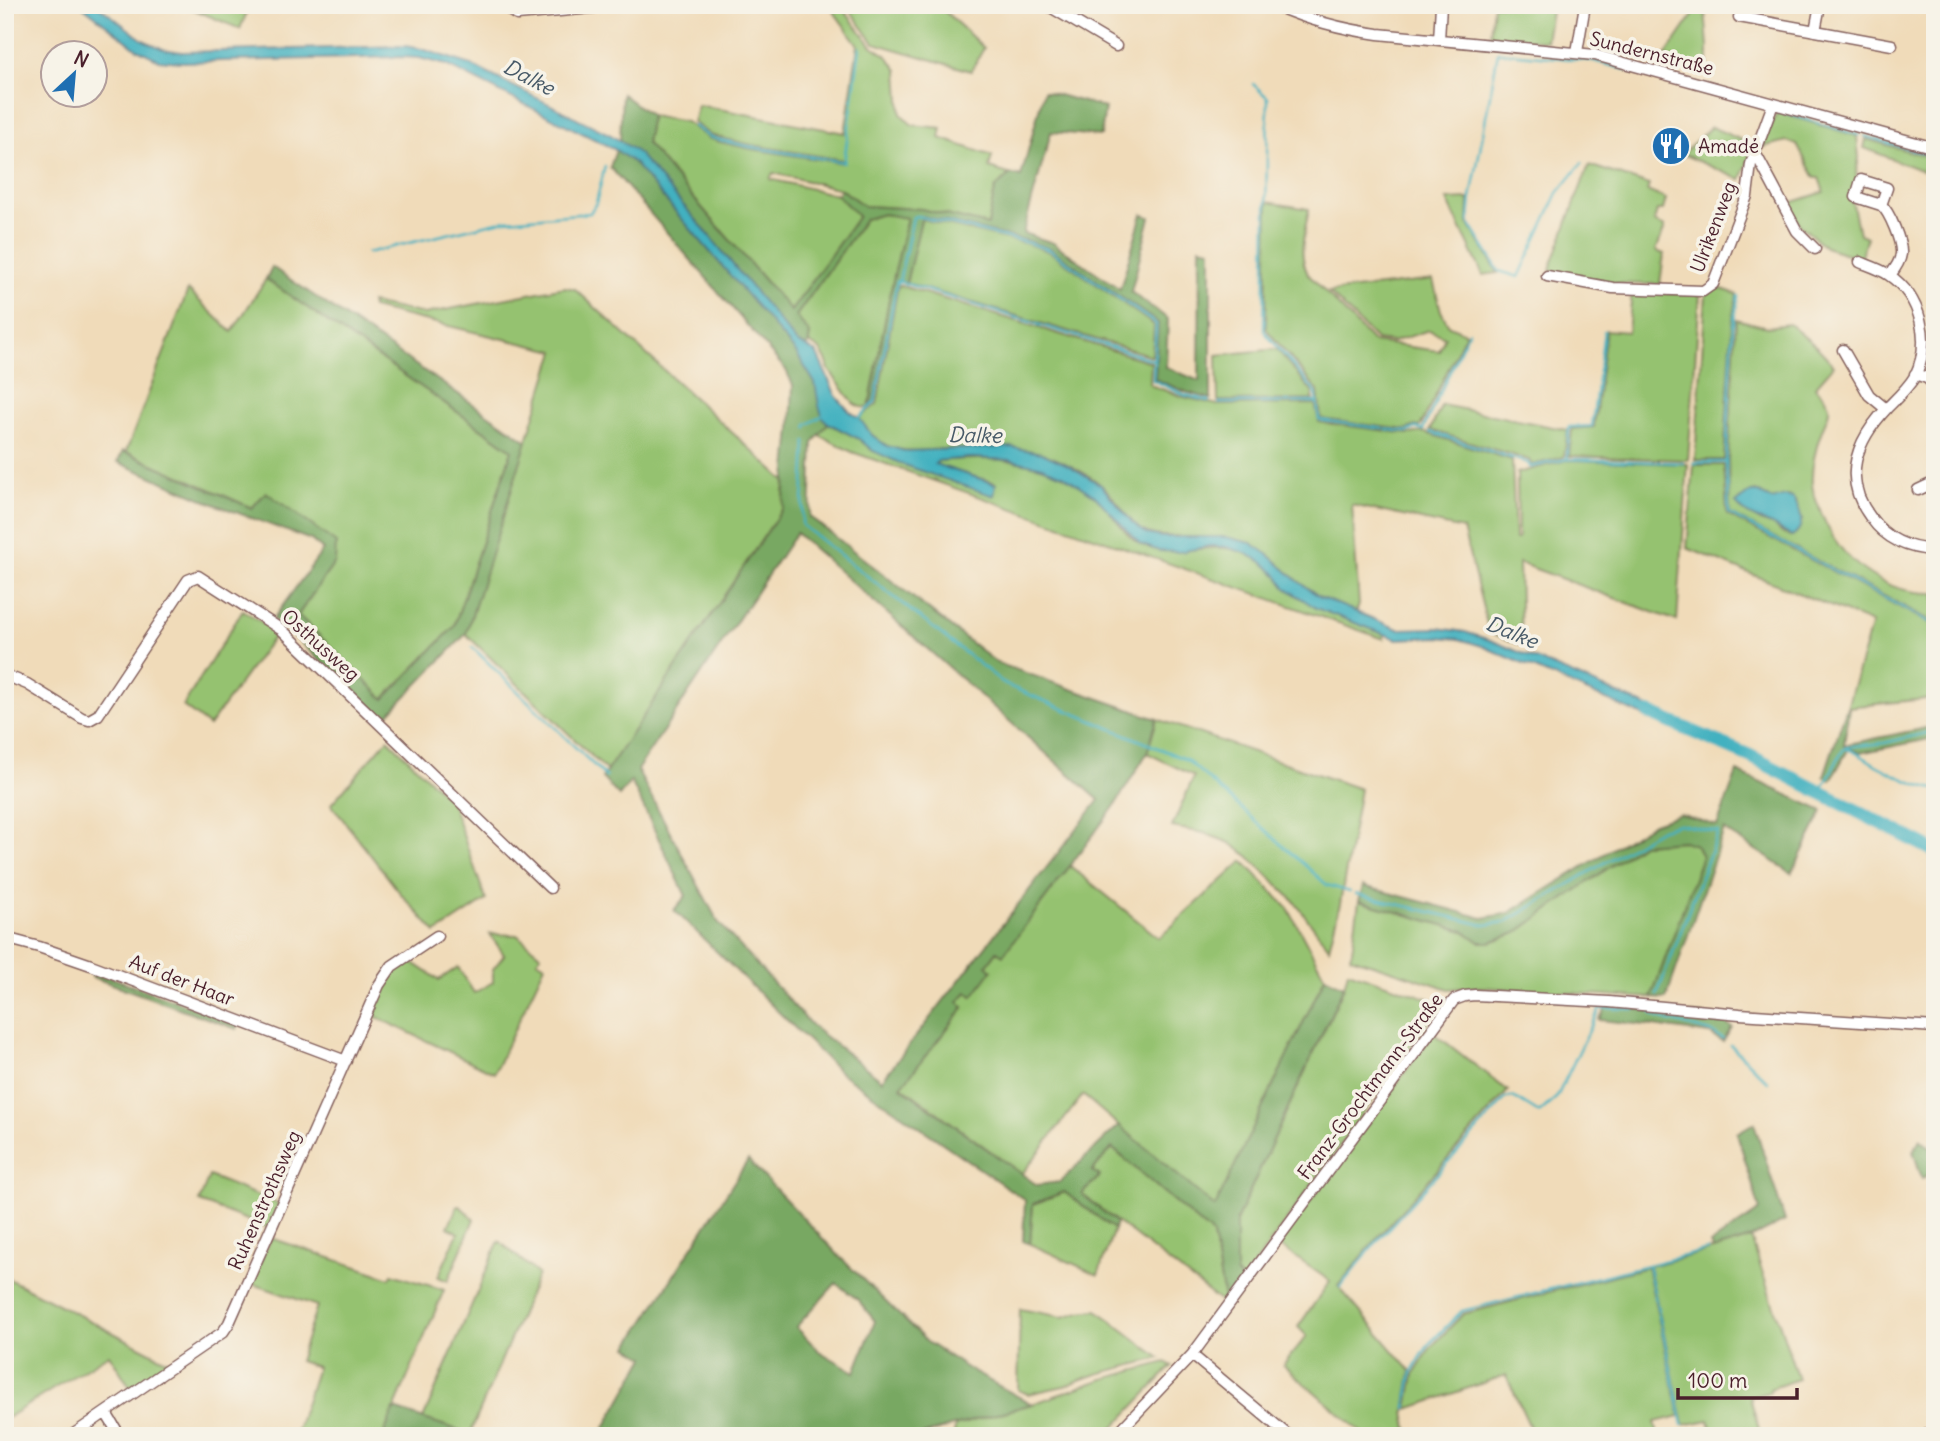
<svg xmlns="http://www.w3.org/2000/svg" width="1940" height="1441" font-family="Delius,sans-serif">
<style>
.green{fill:#95c26f;stroke:#70704d;stroke-width:2;fill-rule:evenodd}
.forest{fill:#78a862;stroke:#616446;stroke-width:2;fill-rule:evenodd}
.water{fill:#43b1c0;stroke:#466876;stroke-width:2}
.lines{fill:none;stroke-linecap:round;stroke-linejoin:round}
.stream{stroke:#43b1c0;stroke-width:2.5}
.river{stroke:#43b1c0;stroke-width:14}
.minor-casing{stroke:#84615d;stroke-width:13}
.minor{stroke:#fff;stroke-width:10}
.labels{text-anchor:middle;dominant-baseline:central;stroke-width:7;stroke-linejoin:round;paint-order:stroke}
.street-label{font-size:19px;fill:#4a1f2b;stroke:#f7f3e8}
.poi-label{font-size:19px;fill:#4a1f2b;stroke:#f7f3e8;text-anchor:start}
.water-label{font-size:21px;font-style:italic;fill:#475967;stroke:#f7f3e8}
</style>
<rect width="100%" height="100%" fill="#f7f3e8"/>
<filter id="ink" filterUnits="userSpaceOnUse"><feTurbulence type="fractalNoise" baseFrequency=".0143" numOctaves="2"/><feDisplacementMap in="SourceGraphic" scale="14" xChannelSelector="R" yChannelSelector="G"/><feConvolveMatrix kernelMatrix="1 2 1 2 8 2 1 2 1" color-interpolation-filters="sRGB"/></filter>
<filter id="wash" filterUnits="userSpaceOnUse"><feTurbulence type="fractalNoise" baseFrequency=".00686" numOctaves="4" result="noise"/><feDisplacementMap in="SourceGraphic" scale="28" xChannelSelector="R" yChannelSelector="G"/><feGaussianBlur stdDeviation="1.57" result="paint"/><feColorMatrix in="noise" values="0 0 0 0 0 0 0 0 0 0 0 0 0 0 0 0 0 1.4 0 .05"/><feComposite in="paint" operator="in"/></filter>
<g filter="url(#wash)">
<rect width="100%" height="100%" fill="#f0dbb9"/>
<!-- green -->
<path class="green" d="M183 5H250L240 29Z
M829 5H840L872 46 886 55 898 70 901 114 912 125 942 128 940 138 992 156 989 168 1009 174 995 189 988 225 921 209 864 206 841 189 773 173 770 179 837 195 859 216 791 311 646 143 651 116 686 122 708 138 720 142 751 149 844 163V160L752 145 721 138 710 135 693 122 698 105 845 133 858 45Z
M846 5H938L984 48 971 71 874 43Z
M1493 5H1552L1546 41 1490 36Z
M1699 7 1705 9 1708 46V71L1665 56Z
M1777 112 1857 136 1859 158 1856 175 1858 179 1852 200 1859 234 1867 237 1860 258 1825 247 1800 225 1787 204 1824 192 1819 178H1815L1797 145 1787 141 1762 147Z
M1711 127 1754 145 1741 180 1682 154Z
M1866 139 1933 158 1935 200 1928 173 1864 148Z
M1589 165 1649 185 1647 191 1666 199 1663 210H1657L1654 222 1665 227 1656 251 1664 254 1660 284C1626 284 1580 286 1550 269Z
M1469 199 1468 223 1498 273 1483 275 1447 200Z
M1268 202 1309 209C1305 232 1297 252 1308 274L1373 342 1439 351 1445 337 1429 330 1393 342 1376 340 1329 292 1433 280 1441 311 1449 326 1466 333 1420 427 1415 426 1407 430 1321 419 1318 391 1266 329Z
M883 214 907 217 890 294 869 408 861 407 854 404 829 370 827 362 820 350 808 342 810 334 796 316 865 219Z
M921 219 1028 244 1050 252 1154 325 1152 356 906 283Z
M266 279 512 450 454 627 384 699 298 615 335 562 266 492 252 508 126 452 188 290 232 332Z
M898 285 1151 362 1150 385 1184 397 1218 405 1315 404 1319 422 1409 434 1423 432 1512 460 1515 539H1518L1517 473 1567 460 1688 464 1677 621 1519 563 1521 645 1489 632 1463 529 1352 505 1359 605 1356 612 1320 597 1298 581 1269 555 1176 536C1128 540 1130 509 1101 485 1089 474 1056 457 1039 453 1008 445 976 448 943 449 926 450 907 453 890 447 877 442 866 430 859 418L877 404Z
M565 287 575 289 785 481 783 508 607 771 466 634 555 351 372 308 371 303 424 314Z
M1716 287 1737 294 1732 324 1724 460H1695L1706 293Z
M1632 292 1700 294 1688 460 1569 456 1572 429 1594 427 1606 330 1628 332Z
M1736 319 1767 327 1789 324 1818 348 1834 365 1815 387C1821 393 1830 401 1829 410 1829 416 1824 424 1822 430 1816 447 1811 466 1812 484 1813 494 1818 505 1822 515 1841 562 1883 594 1935 593V623L1730 514 1728 460ZM1756 491 1772 500 1789 496 1796 502 1802 520 1792 536 1782 533 1773 525 1762 522 1741 509 1739 500C1746 499 1748 492 1756 491Z
M1277 349 1313 393V400L1218 401 1217 355Z
M1442 405 1568 430 1564 457 1532 465 1529 460 1430 430Z
M828 423 859 439 873 451 996 483 935 465 938 461C993 456 1050 458 1094 495 1109 507 1126 538 1142 545 1178 561 1209 538 1246 553 1257 558 1269 565 1276 574 1281 579 1283 586 1289 590 1318 611 1352 622 1385 634L1384 639 852 452 819 435Z
M1694 465H1724L1727 515 1935 626V698L1847 707 1872 623 1687 548Z
M243 610 277 632 209 726 183 706Z
M1157 719 1360 789 1340 904 1329 948 1294 901 1248 856 1230 843 1204 833 1172 827 1194 776 1147 753Z
M388 739 451 801 486 900 436 933 401 894 331 804Z
M1683 841 1696 845 1702 856 1651 998 1478 987 1449 989 1351 957 1359 901 1464 931 1480 942H1490L1516 933 1642 844Z
M1243 861 1288 908 1325 977 1215 1208 1083 1095 1022 1174 901 1086 964 1008 958 1003 967 991 972 996 992 970 986 966 997 951 1003 955 1070 866 1159 938Z
M490 934 517 935 541 955 537 960 545 965 494 1073 370 1014C381 989 386 975 409 960L439 980 458 967 474 993 493 982V969L504 955Z
M1348 971 1442 1003 1243 1281 1236 1273V1221L1344 987Z
M1434 1033 1508 1091 1378 1237 1338 1286 1411 1371 1405 1411 1409 1436H1366L1283 1365 1307 1336 1298 1327 1330 1281 1278 1245Z
M1112 1148 1213 1235 1225 1305 1081 1194 1099 1177 1092 1171Z
M209 1176 279 1204 268 1228 199 1202Z
M1065 1192 1114 1229 1098 1275 1030 1244 1033 1204Z
M460 1206 474 1219 448 1281 438 1277 458 1233 448 1227 457 1207Z
M271 1238 390 1278 392 1274 444 1290 383 1436H295L317 1367 299 1361 317 1306 250 1283Z
M1751 1238 1798 1379 1770 1389V1392L1750 1397 1761 1436H1713L1709 1420 1684 1425 1649 1266 1713 1250Z
M499 1241 538 1274 470 1434 423 1419Z
M1647 1267 1680 1416 1655 1422 1658 1436H1534L1506 1375 1408 1409 1414 1374 1431 1347 1463 1314Z
M5 1277 170 1362 132 1390 109 1354 5 1419Z
M1020 1309 1063 1317 1080 1312 1097 1310 1160 1358 1097 1374 1064 1386 1028 1394 1018 1390Z
M1166 1362 1172 1366 1106 1436H954L955 1426 1032 1404 1100 1380Z"/>
<!-- forest -->
<path class="forest" d="M1044 91 1105 108 1101 136 1051 132 1023 233 1053 243 1120 289 1142 214 1150 217 1131 292 1168 319 1166 367 1199 381 1200 247 1211 249V399L1186 392 1155 379 1158 323 1051 249 1029 241 922 216 906 283 897 281 874 401 869 408 890 294 907 218 883 214 865 219 796 316 810 334 808 347 796 342 703 228 637 153 620 140 622 94 651 116 646 143 791 311 858 216 837 195 841 189 864 206 921 209 988 225 995 189 1010 174 1021 177Z
M616 150 634 163 795 351 815 383 823 418 828 423 813 443 810 517 997 663 1157 719 1147 753 1114 807 1003 955 997 951 987 965 992 970 973 996 967 992 958 1002 964 1007 901 1087 1037 1185 1060 1182 1119 1125 1215 1207 1325 977 1344 986 1236 1221V1273L1243 1281 1225 1305 1213 1235 1112 1148 1092 1171 1100 1176 1082 1194 1116 1222 1114 1229 1064 1192 1033 1204 1030 1244 1023 1241 1025 1200 841 1073 674 910 686 896 631 781 619 796 602 778 783 508 791 429 793 385 786 370 610 167ZM796 533 1099 800 882 1080 814 1028 718 922 637 770Z
M272 267 527 441 466 634 383 720 285 628 273 619 323 550 311 540 214 504 118 462 123 451 252 508 266 492 336 543 335 562 298 615 384 699 454 627 512 450 266 279Z
M1847 707H1849L1844 745 1935 726V738L1860 753 1849 748 1831 780 1824 776Z
M1737 772 1823 811 1792 873 1724 830 1666 999 1651 998 1702 856 1696 845 1683 841 1642 844 1516 933 1490 942H1480L1464 931 1359 901 1363 886 1483 918 1509 913 1654 823 1680 814 1717 826Z
M93 971 239 1024 237 1029 92 977Z
M1607 1006 1726 1018 1725 1023 1732 1027 1723 1042 1710 1034 1646 1025 1599 1020Z
M1754 1123 1785 1221 1751 1238 1713 1250 1710 1244 1760 1210 1737 1133Z
M1920 1139 1935 1152V1177L1931 1174 1922 1178 1913 1151Z
M748 1160 842 1259 927 1342 973 1372 1032 1404 918 1436H600L645 1357 628 1347ZM836 1283 858 1300 875 1321 855 1372 819 1351 796 1327Z
M394 1409 476 1436H383Z"/>
<!-- water -->
<path class="water" d="M81 5H97L143 40 163 49 182 52 405 46 422 49 471 65 611 135 637 152 703 228 796 342 816 352 836 396 849 411 859 418 872 435 887 446 905 451 1011 447 1042 453 1068 465 1101 485 1132 522 1147 534 1162 537H1226L1251 543 1269 555 1298 581 1320 597 1398 629 1438 628 1465 632 1493 641 1668 715 1664 725 1482 646 1459 639 1437 637 1397 639 1316 608 1286 588 1275 573 1262 562 1245 553 1226 547 1210 546 1180 552 1159 551 1140 544 1095 496 1063 475 1039 466 1010 460 971 458 938 461 935 464 996 484 994 496 904 465 873 451 859 439 828 423 823 418 819 406 815 383 795 351 634 163 616 150 446 65 419 58 401 57 181 62 159 60 137 49Z
M1751 492H1757L1772 500 1785 496 1793 498C1801 510 1807 527 1792 536 1784 533 1778 528 1771 525 1758 518 1746 517 1736 503Z"/>
<g class="lines">
<!-- stream -->
<path class="stream" d="M1253 84 1268 98 1264 331 1316 393 1319 420 1407 432 1416 428 1424 430
M1777 111 1859 135
M694 126 709 137 720 140 751 147 844 162 860 47
M1865 136 1935 156
M1582 163 1558 193 1519 277 1499 271 1471 226 1469 221 1471 198 1498 52 1594 61 1672 82
M367 253 506 220 590 213 596 203 605 166
M899 282 913 217 917 216 1029 243 1050 250 1156 324 1153 380 1185 395 1209 401
M1738 296 1733 326 1726 462 1729 514 1935 625
M1219 403 1316 402
M858 419 875 402 897 281 1154 360
M807 428V425L825 414
M1423 429 1469 331
M1430 432 1528 463 1530 467 1567 459 1683 463
M806 441 802 525 1006 685 1187 760 1327 885 1350 892
M1567 459 1569 427 1592 426 1604 331
M1693 463 1726 462
M472 647 606 777
M1845 747 1884 743 1935 731
M1820 793 1844 748C1857 751 1867 760 1878 766 1895 775 1916 786 1935 789
M1927 847 1935 867
M1356 894 1484 925 1506 922 1661 829 1679 824 1718 832 1657 995
M1651 1010 1653 1015 1659 1018 1711 1032 1723 1039
M1731 1045 1768 1082
M1648 1265 1683 1425
M1340 1287 1379 1239 1506 1098 1513 1097 1539 1113 1557 1097 1600 1008 1634 1009
M1406 1408 1412 1372 1429 1344 1462 1311 1708 1250"/>
<!-- river -->
<path class="river" d="M1649 713 1750 756 1935 851"/>
</g>
</g>
<g filter="url(#ink)">
<g class="lines">
<!-- minor casing -->
<g class="minor-casing">
<path id="minor" d="M506 5 512 12 517 15 623 5
M1047 5 1116 46
M1274 5C1308 20 1341 29 1378 34L1595 55 1935 148
M1739 17 1892 45
M1815 31 1820 5
M1439 40 1441 5
M1577 52 1585 5
M1754 155 1758 158 1797 231 1815 249
M1881 205 1856 197 1861 180 1887 188 1881 205C1890 212 1902 243 1901 254 1900 262 1895 269 1890 275
M1860 262C1870 266 1880 269 1889 275 1921 297 1932 341 1915 376 1908 388 1897 398 1887 408 1856 441 1841 478 1871 518 1886 539 1909 549 1935 550
M1547 276 1613 288 1703 291 1713 284 1747 196 1751 164 1773 104
M1843 350 1869 395 1886 409
M1915 374 1927 378 1935 386
M1918 490 1935 482
M5 675 27 684 82 718 89 720 98 715 188 580 198 576 282 630 550 888
M5 938 39 947 91 965 346 1061
M1192 1355 1289 1436
M106 1413 120 1436
M71 1436 223 1332 229 1323 379 985 392 966 437 936
M1115 1436 1192 1355 1454 1000 1465 996 1475 995 1609 1002 1740 1014 1935 1027
M1923 1436 1935 1432"/>
</g>
<!-- minor -->
<use href="#minor" class="minor"/>
</g>
</g>
<!-- icons -->
<defs>
<g id="restaurant-disc" transform="scale(2.0125)"><circle r="9.5" fill="#1f6fb2" stroke="#f7f3e8"/><path d="M-5-6h1v4h1v-4h1v4h1v-4h1v5L-1.5 .5V6h-2V.5L-5-1ZM5-6V6H3V1.5H1.5Q1.5-4 5-6Z" fill="#fff"/></g>
</defs>
<g fill-rule="evenodd">
<use href="#restaurant-disc" x="1671" y="146"/>
</g>
<g class="labels">
<!-- street labels -->
<g class="street-label">
<text transform="translate(1652 53) rotate(14)">Sundernstraße</text>
<text transform="translate(1713 227) rotate(-69)">Ulrikenweg</text>
<text transform="translate(321 645) rotate(42)">Osthusweg</text>
<text transform="translate(182 980) rotate(21)">Auf der Haar</text>
<text transform="translate(1370 1086) rotate(-53)">Franz-Grochtmann-Straße</text>
<text transform="translate(264 1200) rotate(-66)">Ruhenstrothsweg</text>
</g>
<!-- poi labels -->
<g class="poi-label">
<text x="1698" y="146">Amadé</text>
</g>
<!-- water labels -->
<g class="water-label">
<text transform="translate(529 77) rotate(27)">Dalke</text>
<text transform="translate(975 435) rotate(1)">Dalke</text>
<text transform="translate(1512 632) rotate(22)">Dalke</text>
</g>
</g>
<!-- margin -->
<rect width="1940" height="1441" fill="none" stroke="#f7f3e8" stroke-width="28"/>
<!-- north arrow -->
<g transform="translate(74 74) rotate(26)"><circle r="33" fill="#f7f3e8" stroke="#b29e9c" stroke-width="2"/>
<path d="M0-5L12 26L0 18L-12 26Z" fill="#1f6fb2"/>
<text y="-10" font-size="19" font-weight="bold" text-anchor="middle" fill="#4a1f2b">N</text>
</g>
<!-- scale -->
<path d="M1678 1388v10h119v-10" fill="none" stroke="#4a1f2b" stroke-width="3.5"/>
<text x="1688" y="1388" font-size="21" fill="#4a1f2b" stroke="#f7f3e8" stroke-width="5" paint-order="stroke">100 m</text>
</svg>
